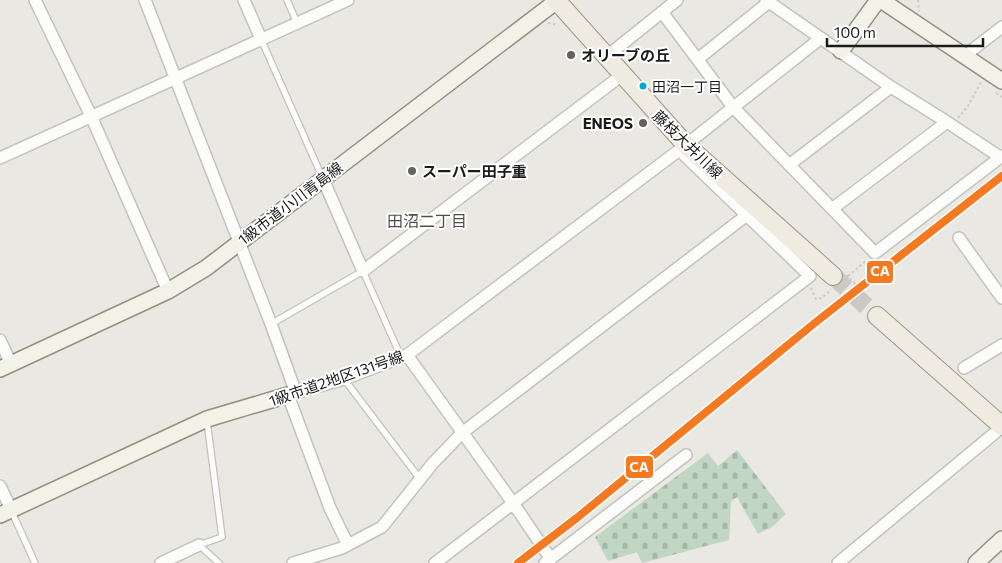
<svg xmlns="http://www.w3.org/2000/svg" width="1002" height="563" font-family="Commissioner,'Noto Sans JP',sans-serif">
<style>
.cemetery{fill:url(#cemetery-stones)}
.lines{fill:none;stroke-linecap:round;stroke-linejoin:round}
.primary-tunnel{stroke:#cbc9c4;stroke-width:18;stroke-dasharray:18 9;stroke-linecap:butt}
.lane-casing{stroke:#c2c2bf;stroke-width:8}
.street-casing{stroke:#c2c2bf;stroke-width:14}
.secondary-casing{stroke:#90937b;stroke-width:18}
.primary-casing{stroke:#9f9780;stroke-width:20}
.path{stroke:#d6c7c3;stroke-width:2;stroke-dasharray:2.5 2.5;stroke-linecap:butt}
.lane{stroke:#fcfcfb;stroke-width:5.5}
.street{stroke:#fcfcfb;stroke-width:11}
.secondary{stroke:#f2f2e8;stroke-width:15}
.primary{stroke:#f0ebe1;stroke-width:18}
.rail-1-casing{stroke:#fff;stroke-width:11}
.rail-1{stroke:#f47921;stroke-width:8}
.poi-dot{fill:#636361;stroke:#fff;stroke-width:2}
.bus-dot{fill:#00a9ce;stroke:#fff;stroke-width:2}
.labels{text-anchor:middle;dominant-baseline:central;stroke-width:4;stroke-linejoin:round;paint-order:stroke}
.bus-label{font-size:14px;fill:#1b1b1b;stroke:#fff;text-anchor:start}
.poi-label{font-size:15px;font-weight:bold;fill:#1b1b1b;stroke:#fff;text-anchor:start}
.street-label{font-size:15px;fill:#1b1b1b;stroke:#fff}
.neighbourhood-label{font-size:16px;fill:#4e4e4e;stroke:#fff}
.line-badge{stroke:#fff;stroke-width:2}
.badge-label{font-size:14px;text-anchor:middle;font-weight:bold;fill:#fff}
</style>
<defs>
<pattern id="cemetery-stones" width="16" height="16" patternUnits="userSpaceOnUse" patternTransform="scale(1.25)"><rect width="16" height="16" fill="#c1d6c3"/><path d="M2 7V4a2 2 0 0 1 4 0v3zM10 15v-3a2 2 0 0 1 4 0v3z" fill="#a5b7a7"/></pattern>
</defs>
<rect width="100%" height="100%" fill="#eae8e2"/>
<!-- cemetery -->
<path class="cemetery" d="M737 450 786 514 772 527 758 534 737 497 731 501 729 540 642 563 637 552 608 561 595 537 708 453 718 466Z"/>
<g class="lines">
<!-- primary-tunnel -->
<path class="primary-tunnel" d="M833 276 877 316"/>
<!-- lane casing -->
<g class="lane-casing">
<path id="lane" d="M287 0 297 23
M261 39 323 179
M271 324 363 271 401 357
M344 379 420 479
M207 421 222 537 199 545 219 563
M11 510 35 563"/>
</g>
<!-- street casing -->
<g class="street-casing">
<path id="street" d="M35 0 91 116 168 291
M145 0 271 324 296 393
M244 0 261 39
M766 0 891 87 947 122 1000 157
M662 12 733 107 875 253 1002 156
M606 57 677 0
M966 58 972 50 1002 27
M698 59 769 2
M0 158 348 0
M789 165 891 87
M323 179 363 271 622 75
M832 209 947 122
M959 238 1002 298
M0 340 11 364
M407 355 513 503 551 559
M964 368 1002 345
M0 486 11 509
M348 545 330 508 288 395 344 379 407 355 682 148 821 38
M161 563 199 545
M293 563 342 548 382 527 433 463 462 433 747 215
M435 563 810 276 679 150
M545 563 686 455
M838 563 1002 427"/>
</g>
<!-- secondary casing -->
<g class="secondary-casing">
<path id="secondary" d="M881 0 1002 81
M841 51 878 0
M0 369 168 291 206 268 558 0
M0 515 207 419 288 395
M976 563 1002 539"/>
</g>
<!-- primary casing -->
<g class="primary-casing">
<path id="primary" d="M556 0 686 145 833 276
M877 316 1002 426"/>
</g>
<!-- path -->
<path class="path" d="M918 0 919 11
M548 23 558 25
M996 93 1002 97
M958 118 968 106 981 82
M846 275 860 288
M848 276 867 260
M811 288 816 299 822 298 831 290"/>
<!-- lane -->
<use href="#lane" class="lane"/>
<!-- street -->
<use href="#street" class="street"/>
<!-- secondary -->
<use href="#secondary" class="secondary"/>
<!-- primary -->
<use href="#primary" class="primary"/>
<!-- rail-1 casing -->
<g class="rail-1-casing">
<path id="rail-1" d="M518 563 578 517 816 322 1002 176"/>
</g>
<!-- rail-1 -->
<use href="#rail-1" class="rail-1"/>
</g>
<!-- markers -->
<g class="poi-dot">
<circle cx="571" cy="55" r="5"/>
<circle cx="643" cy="123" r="5"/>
<circle cx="412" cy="171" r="5"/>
</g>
<circle class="bus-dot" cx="643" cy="86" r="4.5"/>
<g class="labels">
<!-- bus labels -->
<g class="bus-label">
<text x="652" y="86">田沼一丁目</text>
</g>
<!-- poi labels -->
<g class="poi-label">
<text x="581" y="55">オリーブの丘</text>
<text x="633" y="123" text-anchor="end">ENEOS</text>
<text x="422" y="171">スーパー田子重</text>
</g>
<!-- street labels -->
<g class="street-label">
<text transform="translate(688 144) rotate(44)">藤枝大井川線</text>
<text transform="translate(290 203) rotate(-37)">1級市道小川青島線</text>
<text transform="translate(336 378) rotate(-19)">1級市道2地区131号線</text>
</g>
<!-- neighbourhood labels -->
<g class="neighbourhood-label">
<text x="427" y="220">田沼二丁目</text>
</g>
</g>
<g class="line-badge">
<rect x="866" y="260" width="28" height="24" rx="5" fill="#f47921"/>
<rect x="625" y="455" width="29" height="24" rx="5" fill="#f47921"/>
</g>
<g class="badge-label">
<text x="880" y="276">CA</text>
<text x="639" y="472">CA</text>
</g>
<!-- scale -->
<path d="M827 38v8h156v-8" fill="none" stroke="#1b1b1b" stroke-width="2.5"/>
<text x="834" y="38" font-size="15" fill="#1b1b1b" stroke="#ffffff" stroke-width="4" paint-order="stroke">100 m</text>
</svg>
